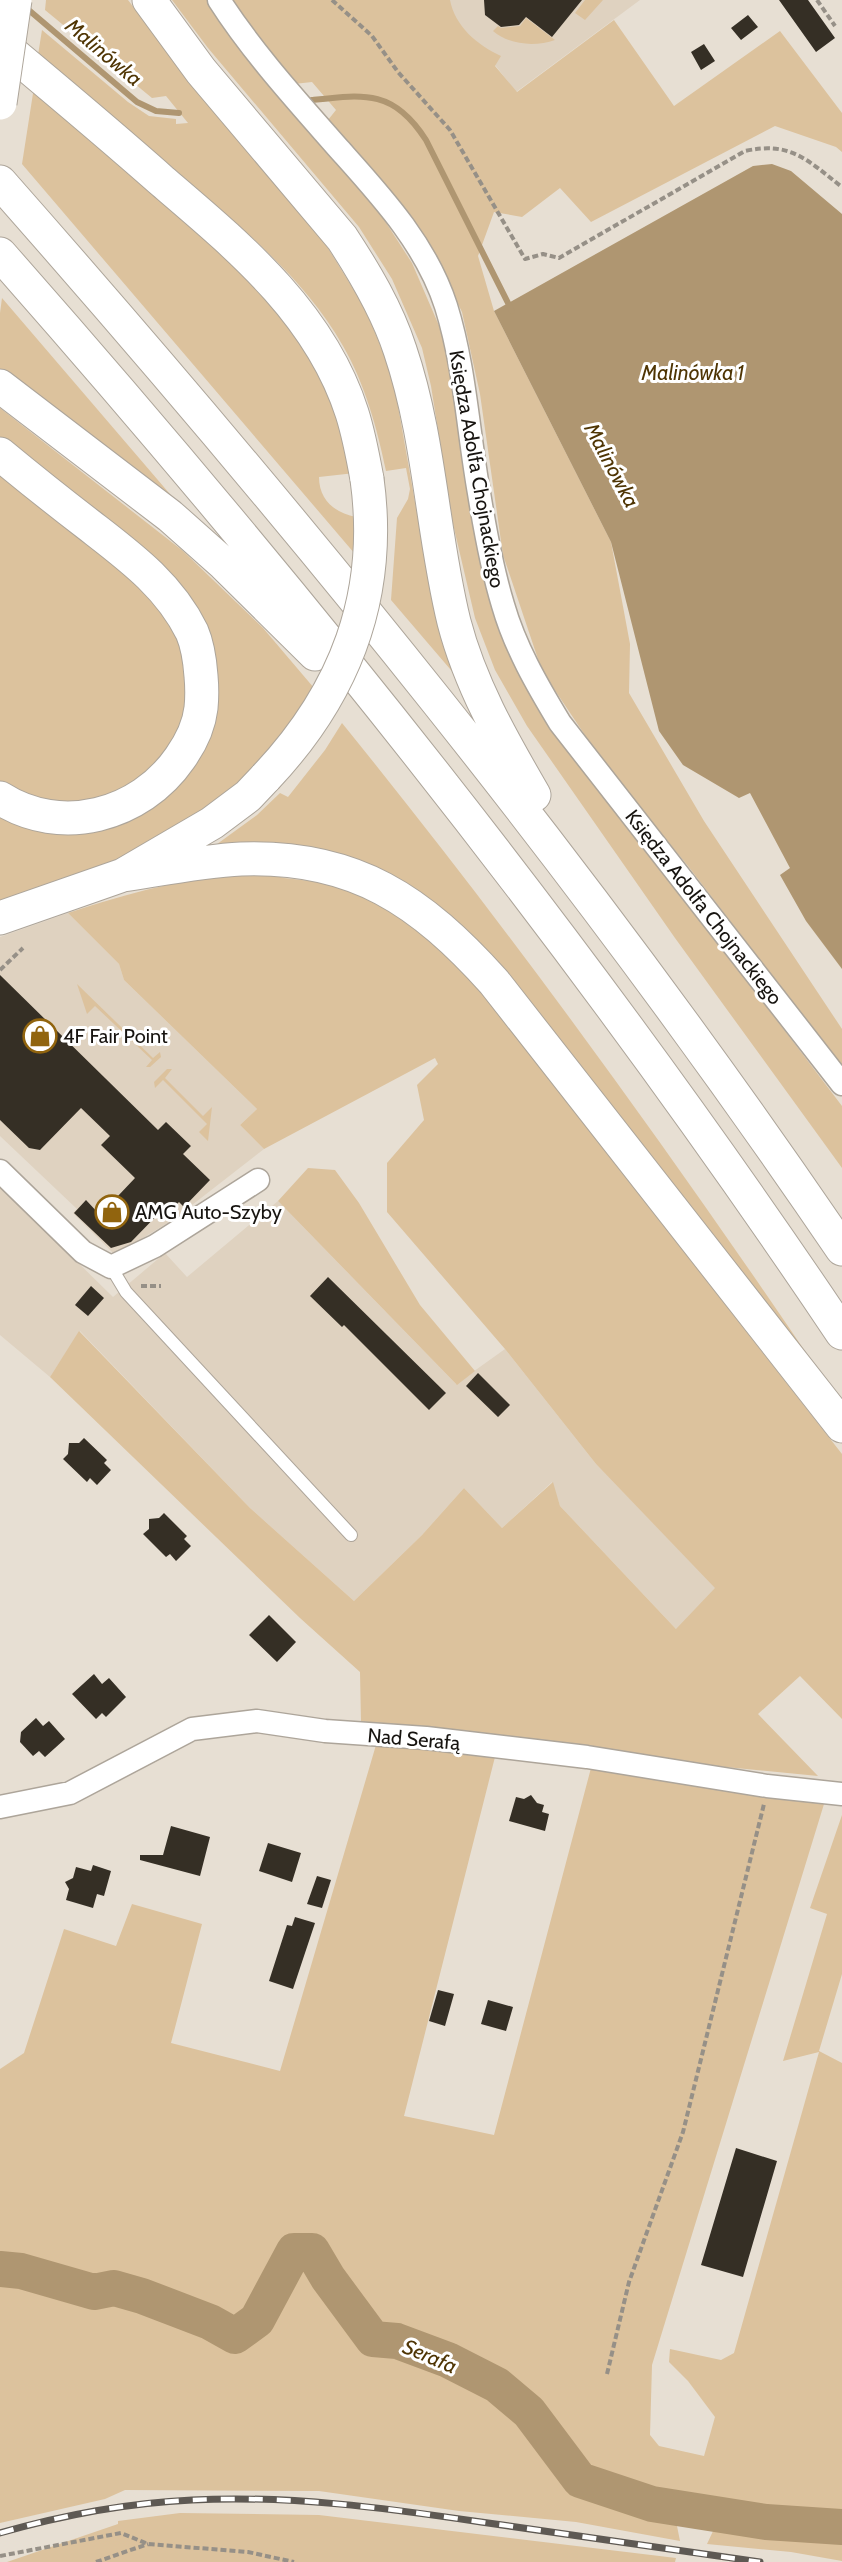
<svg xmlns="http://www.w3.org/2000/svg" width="842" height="2562" font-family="Cabin,sans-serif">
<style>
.built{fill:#dfd2c0}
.green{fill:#dcc29d}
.water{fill:#af9671}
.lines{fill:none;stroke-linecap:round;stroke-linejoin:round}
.stream{stroke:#af9671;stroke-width:6}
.river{stroke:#af9671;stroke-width:36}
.building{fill:#352f25}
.service-casing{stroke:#ada59a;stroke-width:14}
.minor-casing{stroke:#ada59a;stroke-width:25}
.motorway-casing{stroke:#ada59a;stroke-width:35}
.path{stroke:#969087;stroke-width:4;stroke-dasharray:6 3;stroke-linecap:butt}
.service{stroke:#fff;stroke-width:12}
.minor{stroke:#fff;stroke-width:22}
.motorway{stroke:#fff;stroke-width:33}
.rail-casing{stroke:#5e5953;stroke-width:7}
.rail{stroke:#fff;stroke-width:4.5;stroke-dasharray:14;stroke-linecap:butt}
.primary-bridge-casing{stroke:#ada59a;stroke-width:35;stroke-linecap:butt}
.motorway-bridge-casing{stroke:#ada59a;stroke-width:35;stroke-linecap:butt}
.primary-bridge{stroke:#fff;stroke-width:33}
.motorway-bridge{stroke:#fff;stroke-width:33}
.labels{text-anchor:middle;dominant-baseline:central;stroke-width:6;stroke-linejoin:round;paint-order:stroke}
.street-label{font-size:20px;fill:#171410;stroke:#fff}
.poi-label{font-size:20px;fill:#171410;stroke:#fff;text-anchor:start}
.water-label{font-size:21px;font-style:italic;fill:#4f3504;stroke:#fff}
</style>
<rect width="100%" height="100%" fill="#e7dfd3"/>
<!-- built -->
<path class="built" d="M432 0H640L516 92 478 43Z
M68 913 119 964 124 980 257 1109 240 1125 264 1149 174 1219 115 1255 73 1213 77 1209 0 1136V937Z
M0 1186 113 1297 165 1253 187 1277 278 1201 456 1384 505 1349 596 1464 716 1588 677 1630 560 1506 552 1482 502 1528 464 1488 422 1535 354 1601 250 1508 80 1331 50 1377 0 1335Z"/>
<!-- green -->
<path class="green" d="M46 0H128L171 56 323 240 365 308 387 362 395 389 432 598 456 676 391 600 397 518 408 499 410 489 406 468 386 471C377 428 365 384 343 346 308 284 254 239 202 193 148 146 93 101 38 55L42 30 128 102 149 116 176 119V124L188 123 166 96 152 98 45 10Z
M172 0H209L374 204 412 263 440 328 458 395 503 640 722 948 842 1106V1168L675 938 527 726 495 670 475 618 453 524 431 386 422 348 392 279 359 227 208 48Z
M229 0H450C455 26 477 45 501 56L495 66 517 92 614 20 674 106 780 31 842 113V152L836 147 775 126 591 222 560 188 522 217 494 212 478 256 494 311 611 542 630 644 629 693 704 821 842 1029V1067L688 866 607 768 542 671 503 555 480 394 462 312 426 240 396 197 328 120 336 110 312 82 294 84Z
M585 0H603L585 20 575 13Z
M526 18 555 40C535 47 509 45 493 31L498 26 501 28 520 26Z
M34 87 262 287 325 376 355 473 319 477C319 500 335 513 356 517L355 554 22 164Z
M2 298 193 521 0 373V313Z
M0 408 183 551 263 628 314 688 258 773 139 853 0 903V812L152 803 210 657 0 442Z
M0 469 145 587 181 640 190 696 177 740 133 789 65 807 0 785Z
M342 723C509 929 664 1143 813 1363L462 927 213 847 257 815 280 793 288 797 325 750Z
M252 869 284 878 328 883 369 894 441 941 842 1454V1719L800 1676 758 1714 818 1776 664 1761 361 1722 360 1672 300 1618 50 1377 79 1331 250 1508 354 1601 422 1535 464 1488 502 1528 553 1482 560 1506 676 1629 715 1588 596 1464 505 1349 387 1212V1163L424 1120 417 1085 438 1064 435 1058 264 1149 240 1125 257 1109 124 980 119 964 68 913C131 892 186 879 252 869Z
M77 984 153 1058 160 1052 161 1057 150 1067H146L152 1060 95 1006 87 1014Z
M167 1069H172L165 1078 203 1116 212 1107 208 1141 199 1132 207 1124 163 1080 155 1088 154 1082Z
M308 1168 335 1170 359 1203 420 1305 475 1371 457 1385 278 1201Z
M376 1745 496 1753 404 2116 494 2135 591 1768 824 1804 652 2365 650 2435 659 2446 704 2456 715 2417 688 2381 669 2362 670 2349 721 2360 734 2353 819 2052 783 2061 827 1914 810 1908 842 1815V1974L819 2051 842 2063V2561L791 2552 707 2544 714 2529 676 2521 680 2541 576 2522 459 2511 319 2491 125 2490 105 2499 0 2523V2069L24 2053 64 1929 116 1946 132 1904 202 1924 171 2043 280 2071Z
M180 2513 319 2515 676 2558 675 2562H7L118 2524V2521Z"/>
<!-- water -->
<path class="water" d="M772 164 791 171 842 214V969L806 921 780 875 790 868 750 793 739 798 683 765 659 731 611 542 494 311 753 166Z"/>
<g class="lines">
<!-- stream -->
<path class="stream" d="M24 6 137 102 156 111 179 113
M312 100C365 94 394 90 426 140L512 311"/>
<!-- river -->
<path class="river" d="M0 2269 21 2271 94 2292 114 2288 142 2296 210 2322 235 2336 257 2320 294 2251H312L328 2278 373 2339 397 2341 448 2360 497 2385 529 2412 580 2480 652 2504 766 2522 842 2527"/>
</g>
<!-- building -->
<path class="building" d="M484 0H582L552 37 526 17 519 25 501 27 485 15Z
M779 0H808L835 38 816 52Z
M748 15 758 27 741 40 731 28Z
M704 44 715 61 701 70 691 52Z
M0 975 158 1130 166 1122 191 1146 183 1154 210 1180 184 1207 179 1202 170 1211 165 1207 131 1242 111 1248 74 1213 86 1200 100 1215 135 1178 101 1145 110 1136 81 1108 40 1150 29 1148 0 1120Z
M328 1277 446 1393 429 1410 344 1325 342 1327 310 1296Z
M91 1286 104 1298 88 1316 75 1305Z
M478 1373 510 1405 498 1417 466 1386Z
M84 1438 107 1460 104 1463 111 1470 97 1485 90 1478 87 1482 63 1459 68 1454 69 1443H79Z
M164 1513 187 1536 184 1539 191 1546 176 1561 170 1554 166 1557 143 1534 149 1529V1519L159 1518Z
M269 1615 296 1642 277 1662 249 1635Z
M94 1674 102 1684 109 1678 126 1697 106 1717 102 1713 96 1719 72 1694Z
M36 1718 43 1726 49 1721 65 1739 45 1757 39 1751 33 1756 20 1742 21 1732Z
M531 1795 537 1803 544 1805 542 1812 549 1814 545 1831 509 1821 516 1797 524 1799Z
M171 1826 210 1837 200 1876 140 1860V1855H163Z
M268 1843 301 1853 292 1882 259 1871Z
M93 1865 111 1871 104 1896 97 1894 93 1908 66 1900 69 1889 65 1882 73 1878 76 1867 91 1871Z
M317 1876 331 1880 322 1908 307 1904Z
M295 1917 315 1923 293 1989 269 1981 287 1925 292 1926Z
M438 1990 454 1994 445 2026 429 2021Z
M488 2000 513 2007 506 2031 481 2024Z
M736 2148 777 2161 743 2277 701 2265Z"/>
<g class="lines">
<!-- service casing -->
<g class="service-casing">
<path id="service" d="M111 1267 126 1292 351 1535"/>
</g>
<!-- minor casing -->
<g class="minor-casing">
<path id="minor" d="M219 0C253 53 297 101 339 149 381 196 426 244 446 306 465 367 468 431 479 493 485 530 492 569 503 605 515 647 537 685 560 723L842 1084
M0 1171 83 1252 111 1267 155 1246 258 1180
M0 1807 70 1793 192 1729 257 1721 325 1731 426 1738 587 1757 767 1786 842 1794"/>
</g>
<!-- motorway casing -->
<g class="motorway-casing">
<path id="motorway" d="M149 0 201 71 342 238C365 273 387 310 400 350 430 438 432 533 454 622 470 684 502 740 534 795
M0 43C54 88 109 134 162 181 238 246 320 313 352 413 359 435 363 457 367 479
M0 182C300 522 587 874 842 1249
M0 254C302 596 587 953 842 1333
M0 386 170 516 224 564 315 654
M0 454C29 478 59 502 89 525 129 556 169 585 192 632 198 646 200 662 201 676 202 687 202 698 201 708 199 726 190 744 180 758 140 816 61 837 0 798
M123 875C162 869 202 861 241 859 355 855 421 901 494 982L842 1426
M0 918 123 875 212 823 248 796 266 777"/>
</g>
<!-- path -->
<path class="path" d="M332 0 372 36 398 72 450 130 525 259 543 254 559 258 745 151C791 141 807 160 842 187
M817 0 835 26
M0 970 23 948
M141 1286H161
M607 2374 629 2282 683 2132 764 1804
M0 2556 121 2533 148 2544 248 2552 294 2562
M96 2562 148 2544"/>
<!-- service -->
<use href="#service" class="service"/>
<!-- minor -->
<use href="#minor" class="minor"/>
<!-- motorway -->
<use href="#motorway" class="motorway"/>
<!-- rail casing -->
<g class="rail-casing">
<path id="rail" d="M0 2533C63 2515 127 2503 192 2500 289 2495 386 2508 481 2522 574 2535 667 2549 760 2562"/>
</g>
<!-- rail -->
<use href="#rail" class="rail"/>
<!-- primary-bridge casing -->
<g class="primary-bridge-casing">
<path id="primary-bridge" d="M0 103 15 0"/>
</g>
<!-- motorway-bridge casing -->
<g class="motorway-bridge-casing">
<path id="motorway-bridge" d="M266 777C346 692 383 595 367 479"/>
</g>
<!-- primary-bridge -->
<use href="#primary-bridge" class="primary-bridge"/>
<!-- motorway-bridge -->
<use href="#motorway-bridge" class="motorway-bridge"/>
</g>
<!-- icons -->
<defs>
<g id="shop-ring" transform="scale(1.725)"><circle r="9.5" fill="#fff" stroke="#91640e" stroke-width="1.5"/><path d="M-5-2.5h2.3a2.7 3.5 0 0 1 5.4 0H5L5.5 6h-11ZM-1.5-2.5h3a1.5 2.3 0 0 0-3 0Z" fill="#91640e"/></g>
</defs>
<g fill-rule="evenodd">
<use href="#shop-ring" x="40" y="1036"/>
<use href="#shop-ring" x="112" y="1212"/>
</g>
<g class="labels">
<!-- street labels -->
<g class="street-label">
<text transform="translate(477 469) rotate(80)">Księdza Adolfa Chojnackiego</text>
<text transform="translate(704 907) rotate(52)">Księdza Adolfa Chojnackiego</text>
<text transform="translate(414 1739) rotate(5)">Nad Serafą</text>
</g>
<!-- poi labels -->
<g class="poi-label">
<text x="63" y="1036">4F Fair Point</text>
<text x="135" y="1212">AMG Auto-Szyby</text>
</g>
<!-- water labels -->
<g class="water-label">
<text transform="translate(104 52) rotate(40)">Malinówka</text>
<text x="693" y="372">Malinówka 1</text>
<text transform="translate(612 465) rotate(62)">Malinówka</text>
<text transform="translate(430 2356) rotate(23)">Serafa</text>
</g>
</g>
</svg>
